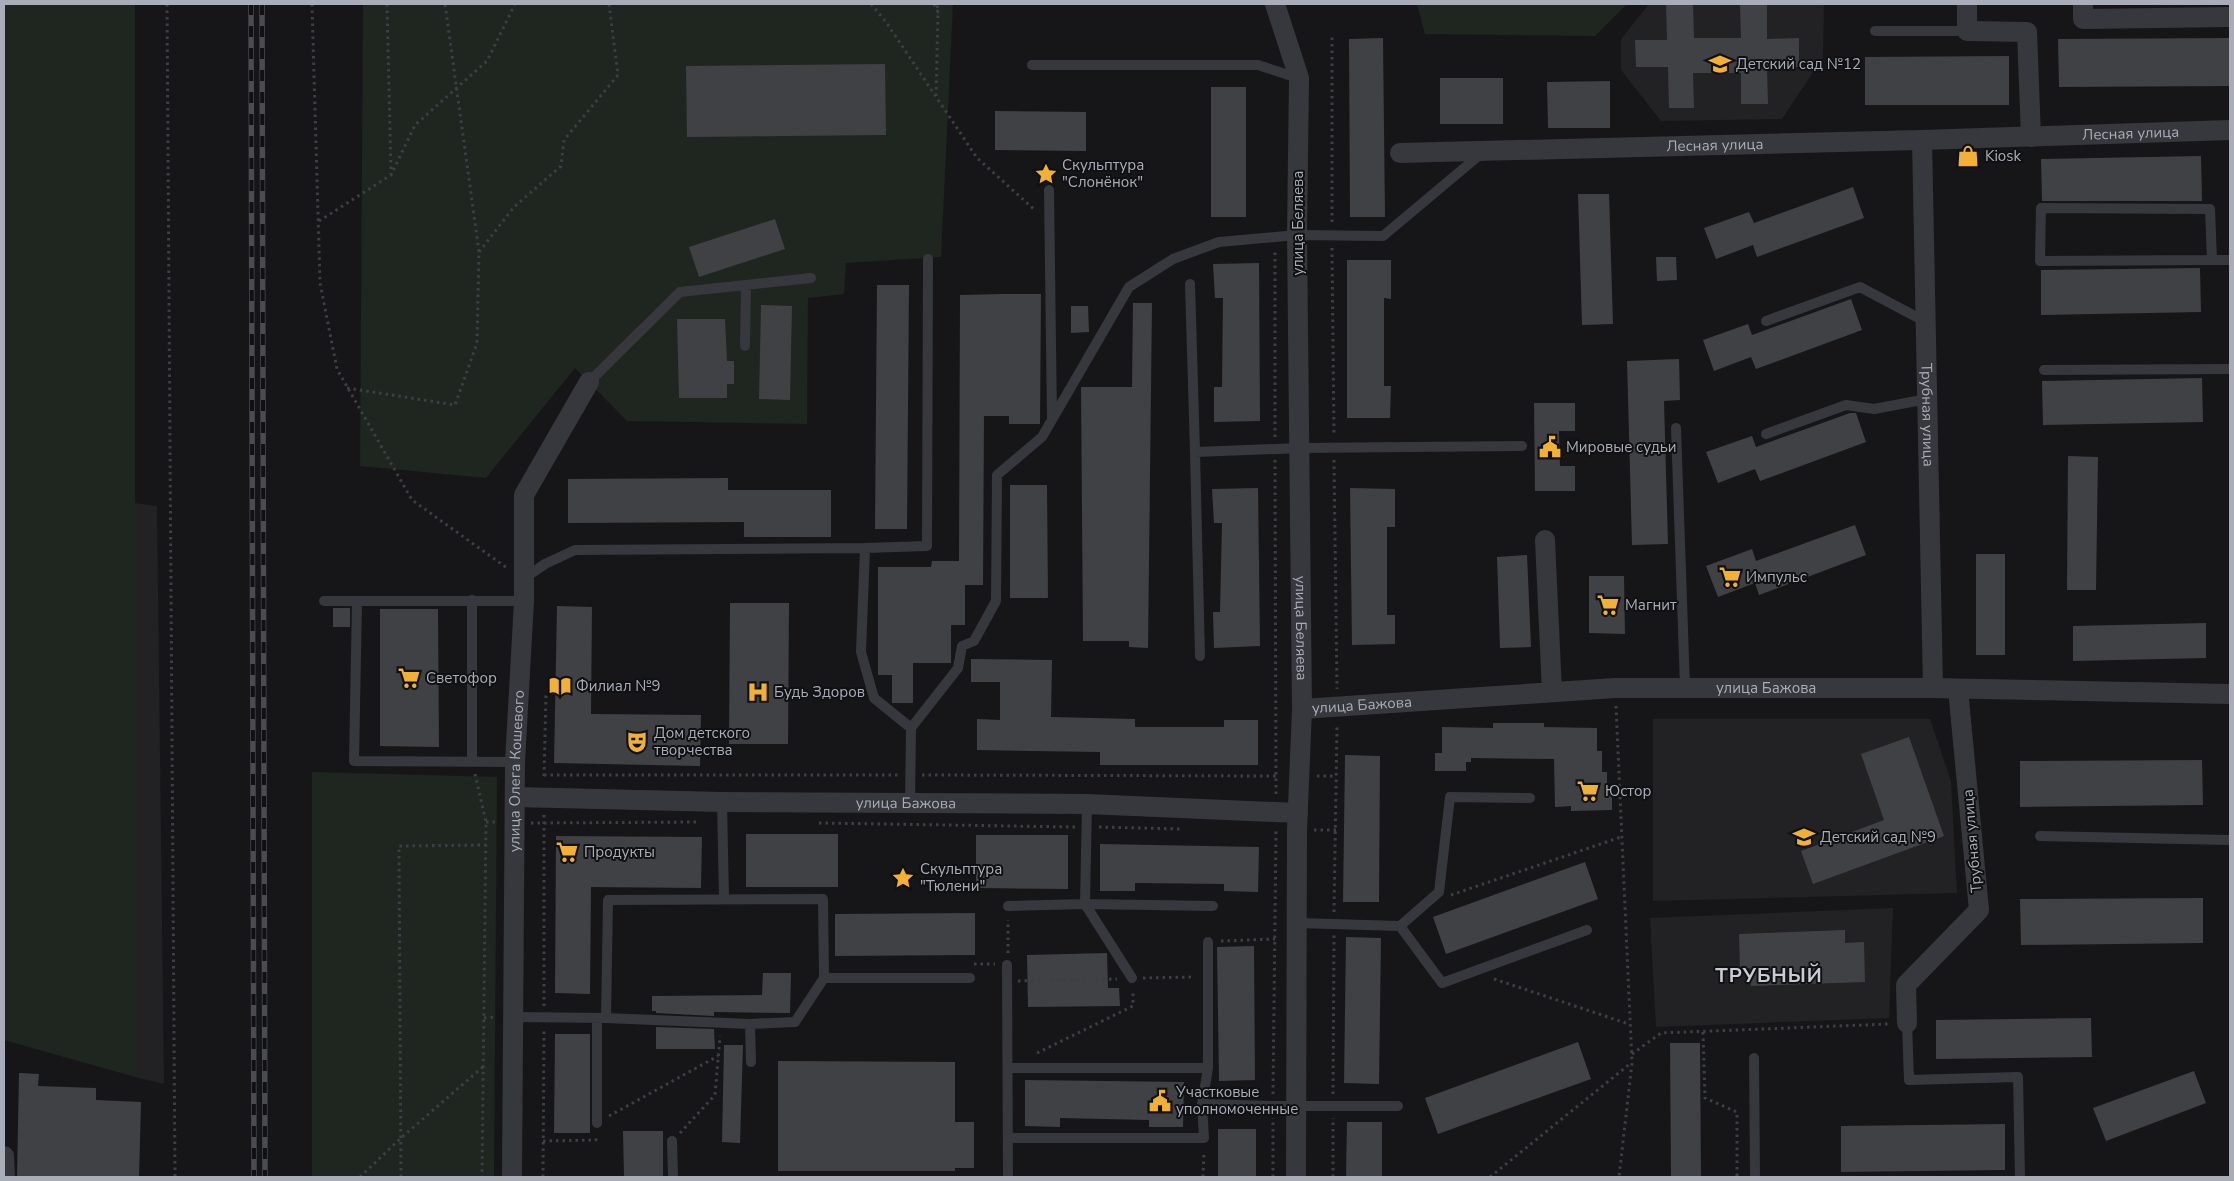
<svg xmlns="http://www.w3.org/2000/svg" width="2234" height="1181" font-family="'Nunito Sans',sans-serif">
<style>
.built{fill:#222225}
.green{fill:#1e261f}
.building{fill:#404145}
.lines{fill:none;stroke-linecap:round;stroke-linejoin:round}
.path{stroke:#3d3f44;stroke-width:3;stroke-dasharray:2.5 4;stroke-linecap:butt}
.service{stroke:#37383d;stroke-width:10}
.minor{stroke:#37383d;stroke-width:20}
.rail-casing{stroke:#4a4c52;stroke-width:5.5}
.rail{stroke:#111113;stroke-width:4;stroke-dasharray:11;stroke-linecap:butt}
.labels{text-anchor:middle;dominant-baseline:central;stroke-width:4;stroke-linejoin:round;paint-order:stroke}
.poi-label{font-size:15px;fill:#a8adb8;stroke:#111113;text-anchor:start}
.street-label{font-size:15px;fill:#a8adb8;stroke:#111113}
.district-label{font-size:20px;font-weight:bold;letter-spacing:1px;fill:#c9ccd4;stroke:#111113}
</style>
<rect width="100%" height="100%" fill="#161618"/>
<!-- built -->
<path class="built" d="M1649 4H1824L1823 57 1782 119 1661 121 1621 70V39Z
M134 503 157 506 164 1084 135 1077Z
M1653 719H1930L1951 781 1957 893 1653 901Z
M1893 908 1889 1018 1656 1027 1650 918Z"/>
<!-- green -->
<path class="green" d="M4 4H135V1077L4 1040Z
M363 4H953L941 257 846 263 844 294 808 298 807 424 627 421 575 368 486 478 360 466Z
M1417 4H1627L1595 36 1425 34Z
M312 772 497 777 494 1177H312Z"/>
<!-- building -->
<path class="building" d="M1666 4H1693L1694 38H1741L1740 4H1767V39L1799 38V67L1767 68 1768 104H1741V73H1693L1694 108H1669L1668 67H1636L1635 40H1667Z
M1383 38 1385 217H1350L1349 39Z
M2230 38V86L2059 87 2058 39Z
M2009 56V105H1865V57Z
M885 64 886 135 687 137 686 66Z
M1440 78H1503V124H1440Z
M1610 81V128H1548L1547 82Z
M1211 87H1246V217H1211Z
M995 111 1086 112V151L995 150Z
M2201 156 2202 201H2042L2041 159Z
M1853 187 1864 218 1757 257 1753 245 1716 259 1704 228 1749 212 1754 223Z
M1578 194H1609L1613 324 1582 325Z
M775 219 785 249 699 277 689 247Z
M1656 257H1676L1677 280 1657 281Z
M1347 260H1391V299L1384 298V386H1391L1390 418H1347Z
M1259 263 1260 421 1214 422V387H1222L1223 298H1215L1213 264Z
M2200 268 2201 312 2041 315V270Z
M877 285H909L907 529H875Z
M1003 294H1041L1040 424H1009V416H984L983 585H965V625H951V663H913V703H892V675H878V567H931L932 561H959L960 295Z
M1851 299 1862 330 1756 369 1751 357 1714 371 1703 340 1748 324 1752 335Z
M1133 303H1152L1148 648 1129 647V641H1083L1081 387H1132Z
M761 305 792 306 790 400 759 399Z
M1071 306H1088L1089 332 1071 333Z
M677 319H725L727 361H734V384H727V398H679Z
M1679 359 1680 400 1664 401 1668 544 1632 545 1627 361Z
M2202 378 2203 422 2043 425 2042 381Z
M1534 403H1575V431H1559L1560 466H1575V491H1535Z
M1850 413H1856L1866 442 1760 481 1755 469 1718 483 1706 452 1752 436 1756 447Z
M2068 456 2098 457 2096 590H2067Z
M728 478V490H831V537H744V522L568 523V479Z
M1010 485H1047L1048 598H1010Z
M1258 488 1260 646 1214 648 1213 612H1220L1222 523H1214L1212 489Z
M1350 488 1395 489V527H1387V615H1395V644L1352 645Z
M1855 525 1866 555 1759 595 1755 583 1718 597 1706 566 1752 549 1756 561Z
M1976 554H2005V655H1976Z
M1527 555 1531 647 1500 648 1497 557Z
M1589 576H1624L1625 634 1589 633Z
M730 603H789L788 744H729Z
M557 606 592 607 591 714 701 715 700 766 554 763Z
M333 608H350V627H333Z
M380 609H438L439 747 380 746Z
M2206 623V658L2073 661V626Z
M971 659 1052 660 1051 717 1135 719V727H1224V720H1258V765H1100V752L977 750V719L1000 720V682H971Z
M1493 723H1544V727L1597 728V751H1602V772H1607V790H1612V810L1571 811V806L1555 807 1554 759 1471 758V762H1466V771H1435V753H1442V727L1493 728Z
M1909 737 1944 836 1813 884 1801 851 1884 820 1861 754Z
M1345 755 1380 756 1379 902H1343Z
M2202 760 2203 805 2020 807V761Z
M746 834H838V887H746Z
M976 835H1068V889L976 888Z
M556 836 702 837 701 888 591 887 590 994 555 993Z
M1100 844 1259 847 1258 892 1224 891V884L1135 883V891H1100Z
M1585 862 1598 899 1446 954 1433 917Z
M2203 898V943L2021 945 2020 899Z
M975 913V955L835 956V914Z
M1845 930V943L1864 942 1865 982 1751 986 1750 968H1740L1739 934Z
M1346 937 1381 938 1379 1084 1344 1083Z
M1254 946 1255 1080 1219 1081 1217 947Z
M1107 953 1108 988H1119L1120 1006 1028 1007 1027 955Z
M763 973H791L790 1013 714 1012V1016L656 1013V1011H652V996L762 995Z
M2091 1018 2092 1057 1936 1059V1020Z
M656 1027 714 1029 715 1049H656Z
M555 1034H590V1133H554Z
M1578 1042 1591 1079 1438 1134 1425 1098Z
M1670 1043H1700L1701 1177H1671Z
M724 1045H743L740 1143 722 1142Z
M778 1061 955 1062V1122H974V1168H955V1171H778Z
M2194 1071 2206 1103 2106 1141 2093 1108Z
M19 1073 39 1074 38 1086 96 1088V1100L141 1102 139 1177H17Z
M1025 1080 1184 1082 1183 1127H1149V1120L1060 1118V1127L1025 1126Z
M1347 1122H1382V1177H1346Z
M2005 1124V1170L1841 1172V1126Z
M1218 1129H1256V1177H1218Z
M623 1131H663V1177H624Z"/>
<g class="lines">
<!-- path -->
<path class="path" d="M167 4 175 1177
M312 4 320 283 337 369 412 500 507 568
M387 4 391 174
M871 4 886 22 977 158 1036 211
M934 4 938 12 937 4
M936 96 938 12
M319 221 391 175 415 125 487 61 515 4
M1332 222V37
M1332 248 1334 434
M479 252 514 207 561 166 564 140 618 75 609 4
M347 388 455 405 477 343 479 252 445 4
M1275 437V250
M1275 460 1276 794
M1334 460 1337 689
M1616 706 1632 1063 1619 1177
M475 774 486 822 482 1177
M544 775H898
M922 775 1276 776
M544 776 546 694
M1317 776H1336
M544 815V1006
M486 822H498
M531 823 698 822
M819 823 1075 827
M1099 827 1180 829
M1314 830H1336
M1451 895 1621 837
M1334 912 1337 725
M1221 941 1275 939
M1008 953V920
M974 964H995
M1143 978 1195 977
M1494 979 1629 1024
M1018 981 1117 979
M484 1018 496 1017
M1703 1032 1705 1098 1737 1112V1177
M1037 1053 1133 1006V991
M1632 1054 1661 1033 1888 1024
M1273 1094 1276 830
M1333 1094 1334 935
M609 1116 718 1056
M680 1133 715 1095 720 1036
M543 1141 596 1140V1135
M360 1177 402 1137 484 1066
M401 1177 399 846 486 845
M543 1177 544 1030
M1203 1177 1204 1151
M1273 1177V1118
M1333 1177V1118
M1490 1177 1631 1063"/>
<!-- service -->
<path class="service" d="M1875 31H1967
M1032 65H1258L1298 78
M1049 190 1052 419
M2212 260 2210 209 2041 208 2040 261 2212 260H2230
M1190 284 1195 452
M1766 321 1860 287 1926 322
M745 346 746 285
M2044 370 2230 369
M589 382 680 292 811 278
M1676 428 1685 687
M1766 434 1846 405 1874 409 1927 399
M523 579 545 564 575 550 865 548
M324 601H357
M1200 656 1195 452 1300 448 1522 446
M911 728 874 698 861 652 865 548 927 546 928 259
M472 762V600
M515 762 354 761 357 601H524
M722 802 724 898
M910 803 911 728 958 668 962 646 974 641 996 601 997 475 1042 437 1129 287 1173 259 1219 242 1297 235 1383 236 1482 153
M1087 804 1085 904 1132 978
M2040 836 2230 840
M1008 906 1085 904 1213 906
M1298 923 1400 926 1439 892 1450 797 1530 798
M1400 926 1442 983 1587 930
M1208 942V1068
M1007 965 1008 1177
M824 978H970
M514 1017 606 1018 608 900 823 899 824 978 795 1022 750 1024 606 1018
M1907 1023 1909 1080 2018 1077 2020 1177
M750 1024 751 1062
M1754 1058 1755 1177
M1008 1068H1208L1202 1104 1273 1106H1398
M597 1123V1018
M1008 1138H1204L1202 1104
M672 1141 673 1177"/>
<!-- minor -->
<g class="minor">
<path id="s1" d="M1275 4 1299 78 1297 235 1302 709 1297 830 1296 1177"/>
<path d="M1967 4V31L2027 32 2031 137"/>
<path d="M2083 4V19L2229 17"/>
<path id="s2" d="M1922 140 1933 688"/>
<path id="s3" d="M1400 153 1922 140 2230 130"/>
<path d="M1545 540 1552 692"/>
<path id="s4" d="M1302 709 1615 688H1933L2230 694"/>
<path id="s5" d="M515 797 722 802 1087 804 1298 813"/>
<path d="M1907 1023 1906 985 1979 910 1958 689"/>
<path d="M4 1156 5 1177"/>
<path id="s6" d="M512 1177 515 762 524 601V495L589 382"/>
</g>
<!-- rail casing -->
<g class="rail-casing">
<path id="rail" d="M251 4 254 1177
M262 4 265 1177"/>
</g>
<!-- rail -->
<use href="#rail" class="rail"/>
</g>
<!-- icons -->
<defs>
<g id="school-bare" transform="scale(1.725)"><path d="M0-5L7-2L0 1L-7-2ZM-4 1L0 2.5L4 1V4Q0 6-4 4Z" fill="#f2b134" stroke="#111113" stroke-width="2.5" paint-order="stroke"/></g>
<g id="shop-bare" transform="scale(1.725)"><path d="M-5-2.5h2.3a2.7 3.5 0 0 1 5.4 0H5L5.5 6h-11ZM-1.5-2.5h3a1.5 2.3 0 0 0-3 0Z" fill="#f2b134" stroke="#111113" stroke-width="2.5" paint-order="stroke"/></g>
<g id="sight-bare" transform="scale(1.725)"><path d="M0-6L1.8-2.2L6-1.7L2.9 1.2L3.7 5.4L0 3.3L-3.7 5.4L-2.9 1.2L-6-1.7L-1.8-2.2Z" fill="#f2b134" stroke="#111113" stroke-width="2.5" paint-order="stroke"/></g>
<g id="civic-bare" transform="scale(1.725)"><path d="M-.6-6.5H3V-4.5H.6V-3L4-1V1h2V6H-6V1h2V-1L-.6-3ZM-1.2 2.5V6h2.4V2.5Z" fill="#f2b134" stroke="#111113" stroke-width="2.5" paint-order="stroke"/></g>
<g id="supermarket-bare" transform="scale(1.725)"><path d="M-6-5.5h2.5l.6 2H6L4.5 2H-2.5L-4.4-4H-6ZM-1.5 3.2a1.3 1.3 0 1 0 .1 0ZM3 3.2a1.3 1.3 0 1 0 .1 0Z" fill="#f2b134" stroke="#111113" stroke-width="2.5" paint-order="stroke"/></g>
<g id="library-bare" transform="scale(1.725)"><path d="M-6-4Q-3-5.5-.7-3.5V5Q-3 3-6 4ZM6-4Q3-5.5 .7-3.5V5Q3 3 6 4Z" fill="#f2b134" stroke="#111113" stroke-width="2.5" paint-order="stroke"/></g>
<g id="hospital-bare" transform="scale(1.725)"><path d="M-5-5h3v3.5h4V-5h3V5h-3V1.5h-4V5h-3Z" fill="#f2b134" stroke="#111113" stroke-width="2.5" paint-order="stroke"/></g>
<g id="theatre-bare" transform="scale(1.725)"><path d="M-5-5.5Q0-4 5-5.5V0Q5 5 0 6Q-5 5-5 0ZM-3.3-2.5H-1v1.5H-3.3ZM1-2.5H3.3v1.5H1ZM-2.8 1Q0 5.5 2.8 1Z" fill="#f2b134" stroke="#111113" stroke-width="2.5" paint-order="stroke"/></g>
</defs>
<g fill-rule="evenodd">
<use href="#school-bare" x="1720" y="64"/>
<use href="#shop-bare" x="1968" y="156"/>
<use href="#sight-bare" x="1046" y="174"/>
<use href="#civic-bare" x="1550" y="447"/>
<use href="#supermarket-bare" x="1730" y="577"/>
<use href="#supermarket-bare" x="1608" y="605"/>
<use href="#supermarket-bare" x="409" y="678"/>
<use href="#library-bare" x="560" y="686"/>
<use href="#hospital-bare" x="758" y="692"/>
<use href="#theatre-bare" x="637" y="742"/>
<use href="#supermarket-bare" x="1588" y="791"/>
<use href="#school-bare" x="1804" y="837"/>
<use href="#supermarket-bare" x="567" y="852"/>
<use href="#sight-bare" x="903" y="878"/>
<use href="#civic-bare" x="1160" y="1101"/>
</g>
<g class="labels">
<!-- poi labels -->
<g class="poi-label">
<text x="1736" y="64">Детский сад №12</text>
<text x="1985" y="156">Kiosk</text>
<text x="1062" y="165">Скульптура<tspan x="1062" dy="17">"Слонёнок"</tspan></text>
<text x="1566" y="447">Мировые судьи</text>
<text x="1746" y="577">Импульс</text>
<text x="1625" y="605">Магнит</text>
<text x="426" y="678">Светофор</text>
<text x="576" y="686">Филиал №9</text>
<text x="774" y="692">Будь Здоров</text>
<text x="654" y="733">Дом детского<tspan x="654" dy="17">творчества</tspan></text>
<text x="1605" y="791">Юстор</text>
<text x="1820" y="837">Детский сад №9</text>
<text x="584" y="852">Продукты</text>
<text x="920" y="869">Скульптура<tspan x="920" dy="17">"Тюлени"</tspan></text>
<text x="1176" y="1092">Участковые<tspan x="1176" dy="17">уполномоченные</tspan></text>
</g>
<!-- street labels -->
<g class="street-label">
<text stroke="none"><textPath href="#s3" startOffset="731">Лесная улица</textPath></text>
<text stroke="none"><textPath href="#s3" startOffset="315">Лесная улица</textPath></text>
<text transform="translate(1298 223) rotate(-90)">улица Беляева</text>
<text stroke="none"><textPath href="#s2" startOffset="275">Трубная улица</textPath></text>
<text stroke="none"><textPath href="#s1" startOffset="628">улица Беляева</textPath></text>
<text stroke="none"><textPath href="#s4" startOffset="465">улица Бажова</textPath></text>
<text stroke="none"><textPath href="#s4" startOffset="60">улица Бажова</textPath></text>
<text stroke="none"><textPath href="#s6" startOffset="406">улица Олега Кошевого</textPath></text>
<text stroke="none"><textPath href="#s5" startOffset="391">улица Бажова</textPath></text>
<text transform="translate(1972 841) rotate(-95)">Трубная улица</text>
</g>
<!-- district labels -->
<g class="district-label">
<text x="1769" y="975">ТРУБНЫЙ</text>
</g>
</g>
<!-- border -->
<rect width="2234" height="1181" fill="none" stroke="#a8adb8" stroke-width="10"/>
</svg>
